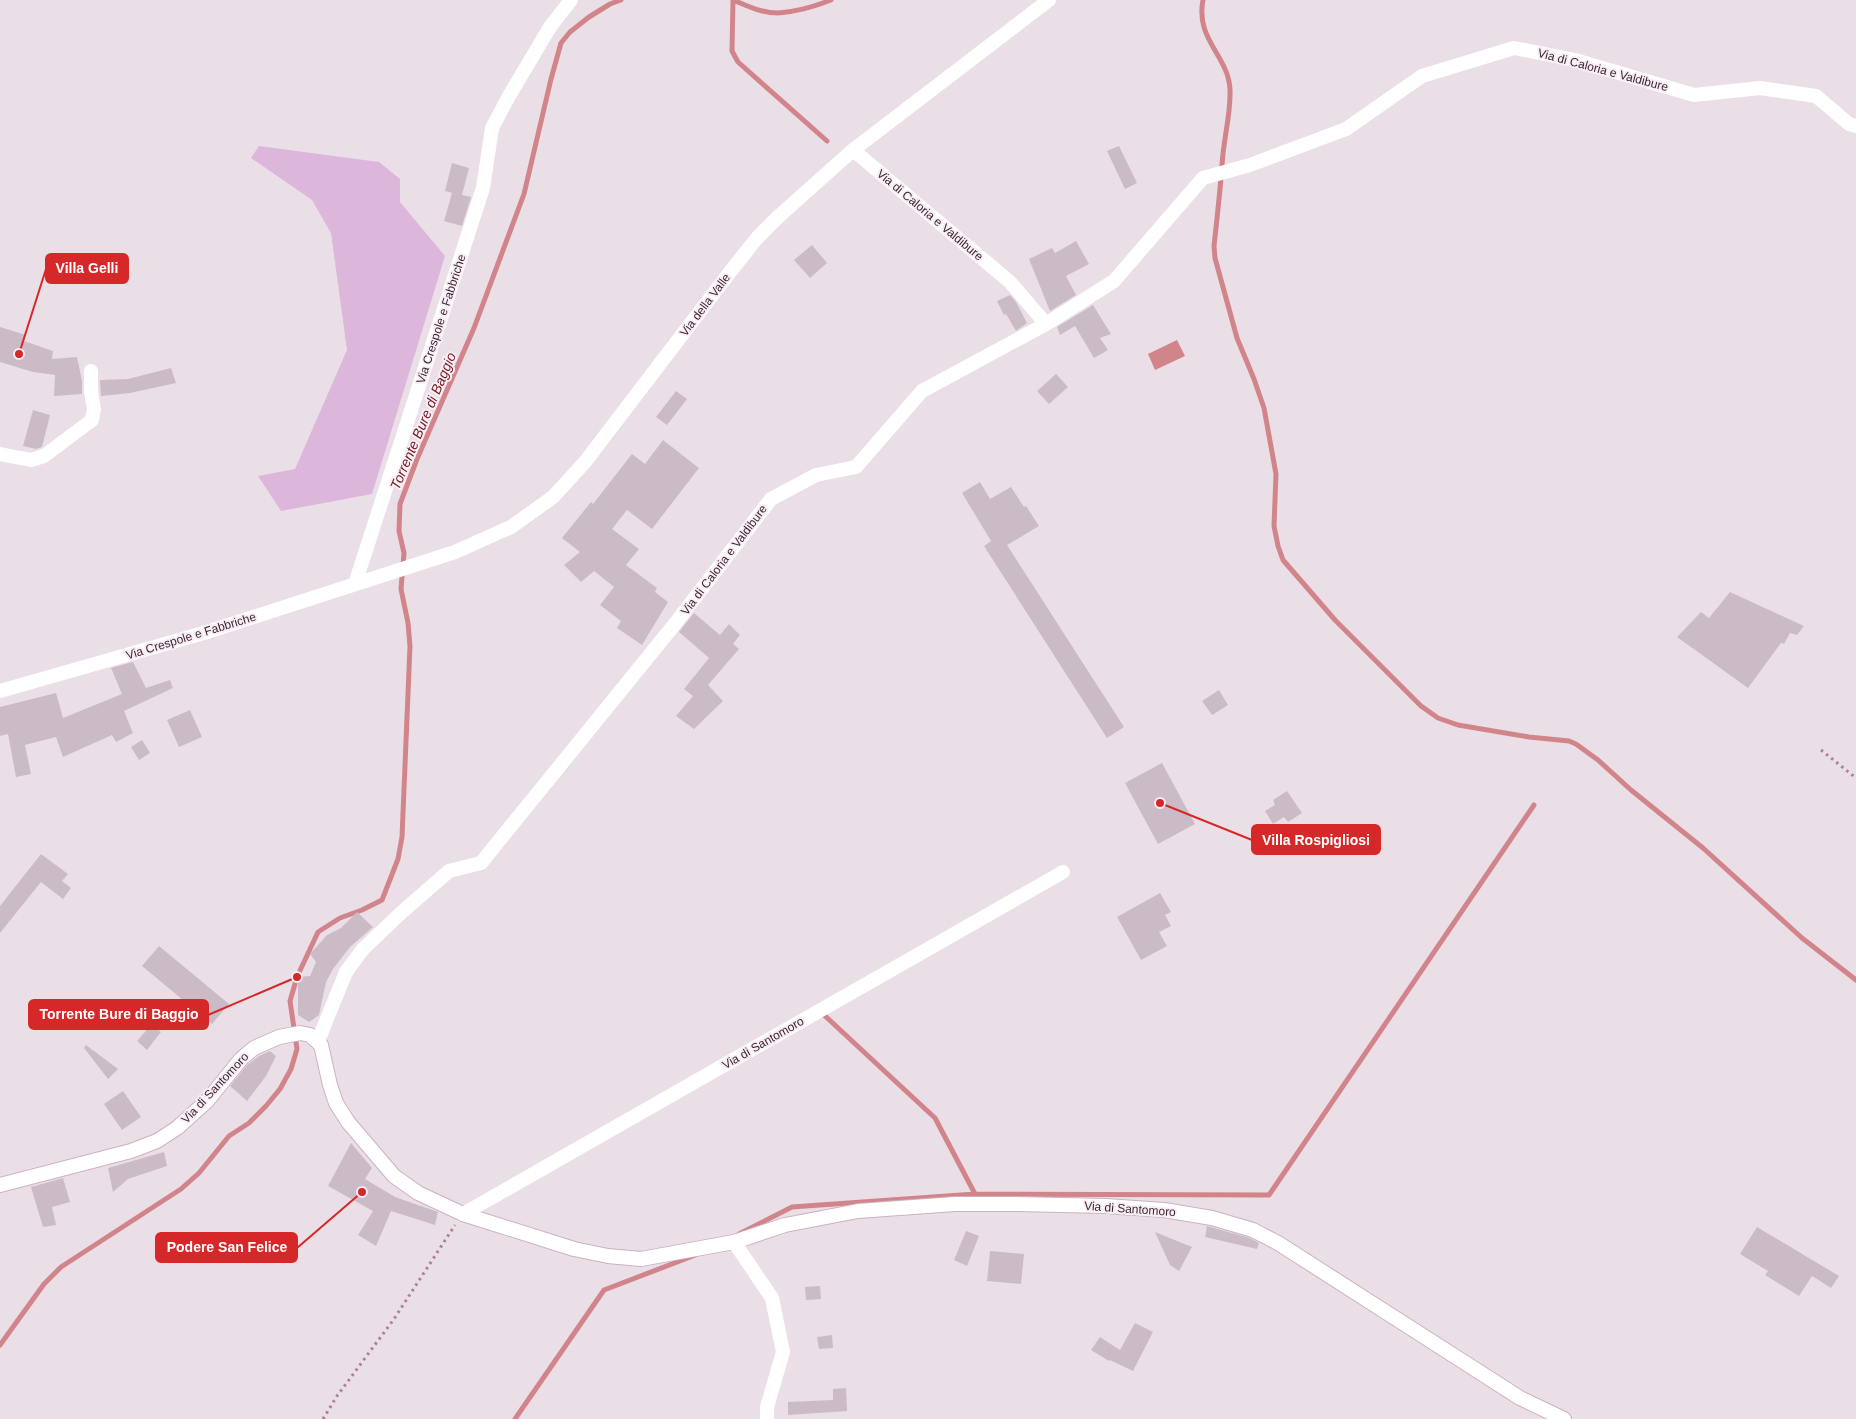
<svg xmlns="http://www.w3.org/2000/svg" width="1856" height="1419" font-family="Arial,sans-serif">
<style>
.green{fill:#ddb6dc}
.water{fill:#d2848b}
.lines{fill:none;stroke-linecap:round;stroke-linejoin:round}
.stream{stroke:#d2848b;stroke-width:5}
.building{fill:#cbbbc6}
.secondary-casing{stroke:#cbb2c1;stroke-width:16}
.path{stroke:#af7e99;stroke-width:3;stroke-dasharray:2.5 4;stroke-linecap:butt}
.minor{stroke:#fff;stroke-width:14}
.secondary{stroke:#fff;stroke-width:14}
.labels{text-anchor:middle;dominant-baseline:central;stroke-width:4;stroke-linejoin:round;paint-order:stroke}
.street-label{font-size:12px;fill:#3b1f2d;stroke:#f7eff5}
.water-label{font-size:14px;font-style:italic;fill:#78181f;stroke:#f7eff5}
.leader{fill:none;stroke:#d62828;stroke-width:2}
.callout-dot{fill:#d62828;stroke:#f7eff5;stroke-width:2}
.callout{fill:#d62828;stroke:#d62828;stroke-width:2}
.callout-label{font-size:14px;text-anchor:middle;font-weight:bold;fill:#fff}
</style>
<rect width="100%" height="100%" fill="#ebdfe7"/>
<!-- green -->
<path class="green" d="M259 146 379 162 400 179V202L445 256 372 494 281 511 258 476 295 469 347 350 331 233 312 200 251 158Z"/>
<!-- water -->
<path class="water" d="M1177 340 1185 356 1155 370 1148 354Z"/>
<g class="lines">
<!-- stream -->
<path class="stream" d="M733 0 732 51 738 62 827 141
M733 0C747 6 762 13 778 13 795 12 816 6 831 0
M1203 0C1195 40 1229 56 1230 90 1231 115 1223 140 1222 166 1220 192 1217 219 1214 246L1215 258 1237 338 1254 379 1264 408 1276 474 1274 526 1278 546 1283 560 1335 620 1421 706 1438 718 1458 725 1529 737 1569 741 1576 744 1598 760 1631 790 1703 848 1802 938 1856 980
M824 1015 935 1118 975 1194
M739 1234 792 1207 975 1194 1269 1195 1534 805
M0 1345 44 1284 61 1267 181 1189 199 1173 229 1136 249 1123 266 1106 280 1089 291 1069 297 1049 290 1001 297 977 318 932 340 918 362 910 382 900 398 859 402 837 410 646 408 623 401 589 404 553 399 531 400 504 417 459 474 328 524 194 551 79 561 43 570 32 589 17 610 4 621 0
M515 1419 604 1290 698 1254"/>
</g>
<!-- building -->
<path class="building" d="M1119 146 1137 183 1125 189 1107 151Z
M452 163 469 168 462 195 471 197 462 226 444 221 452 193 445 191Z
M1076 241 1089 264 1066 276 1076 295 1050 311 1029 259 1052 248 1055 253Z
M812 245 827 263 810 278 794 260Z
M1010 295 1016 302 1027 323 1016 331 1006 314 1004 315 997 301Z
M1093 305 1111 334 1100 338 1108 350 1094 358 1075 326 1060 335 1057 327Z
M0 327 26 335 24 341 53 351 52 359 77 357 82 381V394L54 396 55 375 33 372 0 362Z
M171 368 176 383 130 393 101 396 100 380 128 379Z
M1056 374 1068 387 1049 404 1037 391Z
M676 391 687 399 667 425 656 417Z
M33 410 50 415 42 447 36 449 23 446Z
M663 440 699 468 652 529 627 510 612 529 639 549 626 565 657 588 655 592 668 602 642 645 617 628 621 621 600 605 614 587 594 571 581 582 564 565 580 552 562 538 591 502 593 504 632 454 645 464Z
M980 482 990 499 1011 487 1024 507 1026 506 1039 526 1007 545 1124 727 1107 738 984 546 991 541 962 493Z
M1730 592 1804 626 1797 635 1790 633 1784 644 1781 643 1748 688 1677 637 1701 612 1709 618Z
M694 613 720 635 729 624 740 635 733 644 739 649 708 685 723 701 694 729 676 716 693 696 684 689 709 658 679 632Z
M133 662 146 688 170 680 173 688 124 711 133 733 116 742 112 735 63 757 56 737 25 745 31 774 16 777 8 734 0 736V707L56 693 63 718 122 694 111 668Z
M1219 690 1228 705 1212 715 1202 701Z
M190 710 202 737 179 747 167 720Z
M142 740 150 753 139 760 131 747Z
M1162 763 1195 824 1158 844 1125 783Z
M1287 791 1302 813 1288 822 1284 817 1273 824 1265 811 1275 805 1273 800Z
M41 854 68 874 62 881 71 888 63 899 41 882 0 933V906Z
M1160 893 1171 912 1165 915 1171 926 1159 932 1167 946 1141 960 1117 917Z
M357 912 373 927 350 947 333 969 326 982 319 1015 309 1022 298 1015V977L310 976 316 962 310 954 327 935 341 928Z
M159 946 229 1004 212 1024 142 966Z
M152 1024 161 1032 147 1050 137 1041Z
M86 1045 118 1069 108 1079 84 1048Z
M270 1051 276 1056 266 1076 247 1101 230 1086 247 1065 259 1056Z
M123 1091 141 1117 122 1130 104 1104Z
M351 1143 372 1168 365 1179 395 1197 438 1212 435 1225 391 1211 376 1246 358 1235 373 1211 328 1186Z
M164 1152 167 1166 128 1179 113 1192 108 1168Z
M63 1178 70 1202 52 1207 56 1225 43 1227 31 1187Z
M1207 1226 1250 1238 1259 1243 1257 1249 1205 1237Z
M1757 1227 1839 1276 1831 1288 1812 1276 1799 1296 1765 1275 1768 1271 1740 1254Z
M966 1231 979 1236 967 1266 954 1260Z
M1155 1232 1192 1247 1179 1271 1170 1265Z
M990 1251 1024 1254 1021 1284 987 1281Z
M820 1286 821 1299 806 1300 805 1287Z
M1135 1323 1153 1332 1133 1371 1110 1360 1109 1361 1091 1350 1100 1337 1120 1350Z
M832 1335 833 1348 819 1349 817 1337Z
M846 1388 847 1411 788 1415V1402L833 1400V1389Z"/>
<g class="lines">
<!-- secondary casing -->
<g class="secondary-casing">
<path id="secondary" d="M0 1185 131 1151 157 1141 177 1128 207 1101 241 1059 254 1048 279 1037 300 1033 310 1035 321 1045 330 1085 336 1103 348 1122 394 1176 418 1193 463 1214 574 1249 608 1256 641 1259 734 1242 785 1225 858 1211 955 1204H1013L1106 1206 1164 1210 1212 1218 1253 1230 1278 1243 1520 1398 1564 1419"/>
</g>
<!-- path -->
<path class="path" d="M1821 750 1856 778
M323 1419 337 1396 394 1319 455 1225"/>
<!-- minor -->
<path class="minor" d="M853 150 1010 282 1046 324
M0 454 31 460 44 456 92 420 94 409 91 392V371
M355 584 483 188 492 128 509 96 550 27 571 0
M0 691 207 632 455 552 511 527 553 497 585 462 730 272 757 238 778 217 853 150 1049 0
M318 1041 346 972 363 949 402 912 449 871 481 863 674 625 771 499 816 475 856 467 922 391 1046 324 1114 281 1203 178 1250 165 1346 129 1422 76 1514 48 1575 60 1694 95 1760 88 1816 96 1849 124 1856 126
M463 1214 1063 872
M734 1242 772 1298 783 1352 767 1407V1419"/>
<!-- secondary -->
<use href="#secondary" class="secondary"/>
</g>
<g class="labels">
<!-- street labels -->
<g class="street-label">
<text transform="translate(1603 70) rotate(15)">Via di Caloria e Valdibure</text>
<text transform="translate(930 215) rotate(40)">Via di Caloria e Valdibure</text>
<text transform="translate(705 305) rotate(-53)">Via della Valle</text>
<text transform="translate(441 319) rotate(-72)">Via Crespole e Fabbriche</text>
<text transform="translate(724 560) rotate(-53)">Via di Caloria e Valdibure</text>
<text transform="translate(191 636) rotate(-17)">Via Crespole e Fabbriche</text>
<text transform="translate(763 1043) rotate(-30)">Via di Santomoro</text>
<text transform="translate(215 1088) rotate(-47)">Via di Santomoro</text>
<text transform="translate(1130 1209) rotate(4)">Via di Santomoro</text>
</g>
<!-- water labels -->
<g class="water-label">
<text transform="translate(423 421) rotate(-67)">Torrente Bure di Baggio</text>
</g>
</g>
<!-- callouts -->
<path class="leader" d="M19 354L46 269M1160 803L1252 840M297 977L208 1015M362 1192L297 1248"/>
<g class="callout-dot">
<circle cx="19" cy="354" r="5"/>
<circle cx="1160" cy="803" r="5"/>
<circle cx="297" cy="977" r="5"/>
<circle cx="362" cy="1192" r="5"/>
</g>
<g class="callout">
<rect x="46" y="254" width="82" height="29" rx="5"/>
<rect x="1252" y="825" width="128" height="29" rx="5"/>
<rect x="29" y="1000" width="179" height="29" rx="5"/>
<rect x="156" y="1233" width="141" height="29" rx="5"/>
</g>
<g class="callout-label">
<text x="87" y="273">Villa Gelli</text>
<text x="1316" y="845">Villa Rospigliosi</text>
<text x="119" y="1019">Torrente Bure di Baggio</text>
<text x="227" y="1252">Podere San Felice</text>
</g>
</svg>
